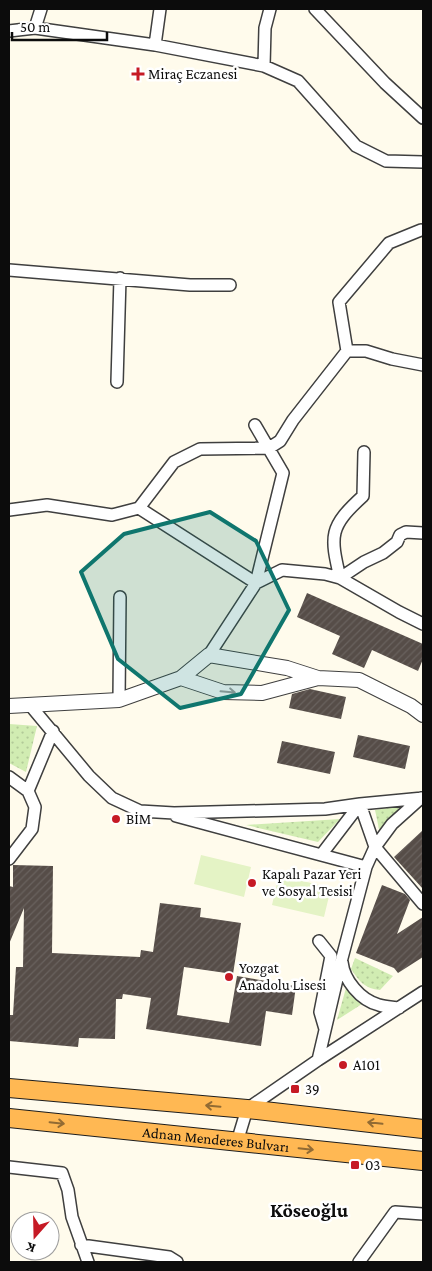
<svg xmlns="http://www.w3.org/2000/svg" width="432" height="1271" font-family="'Crimson Pro',serif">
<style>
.grass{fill:url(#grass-dots)}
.pitch{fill:#e4f3c5}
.building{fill:url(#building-hatch)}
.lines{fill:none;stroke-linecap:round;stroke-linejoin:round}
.minor-casing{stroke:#3f3f3f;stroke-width:14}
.tertiary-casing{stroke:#3f3f3f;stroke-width:16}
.trunk-casing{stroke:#1d1d1d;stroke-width:20}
.minor{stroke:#fff;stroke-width:11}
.tertiary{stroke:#fff;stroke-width:14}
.trunk{stroke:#ffb853;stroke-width:18}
.oneway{stroke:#9e9e9e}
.oneway2{stroke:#926b33}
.marked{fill:#0f766e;fill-opacity:0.2;stroke:#0f766e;stroke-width:4;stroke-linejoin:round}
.poi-dot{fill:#c61a25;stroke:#fff;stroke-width:2}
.labels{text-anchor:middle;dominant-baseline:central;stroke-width:5;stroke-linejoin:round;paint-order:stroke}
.poi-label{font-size:15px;fill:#0c0c0c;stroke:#fff;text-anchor:start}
.street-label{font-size:15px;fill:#0c0c0c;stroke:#fff}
.district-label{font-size:20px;font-weight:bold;fill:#0c0c0c;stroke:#fff}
</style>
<defs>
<pattern id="grass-dots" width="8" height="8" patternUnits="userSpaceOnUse" patternTransform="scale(1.25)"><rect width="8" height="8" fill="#d1ecb2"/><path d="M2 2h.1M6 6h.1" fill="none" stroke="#b2c998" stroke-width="1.8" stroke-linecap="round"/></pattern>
<pattern id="building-hatch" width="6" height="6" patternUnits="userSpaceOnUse" patternTransform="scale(1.25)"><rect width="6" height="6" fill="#564d48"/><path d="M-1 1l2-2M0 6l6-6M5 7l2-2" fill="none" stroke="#69625e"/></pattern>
</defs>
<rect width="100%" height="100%" fill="#fffbec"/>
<!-- grass -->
<path class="grass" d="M9 724 37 726 26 772 9 763Z
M401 806 380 834 375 810Z
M340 819 318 842 246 825Z
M355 958 393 976 380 990C365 989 359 981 351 969Z
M346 988 362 1004 337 1020Z"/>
<!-- pitch -->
<path class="pitch" d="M201 855 251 867 244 897 194 884Z
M279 875 331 888 324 917 272 905Z"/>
<!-- building -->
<path class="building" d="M307 593 423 644V659L418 671 372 650 364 668 332 654 340 636 297 617Z
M310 689 346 697 341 719 289 708 292 694Z
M358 735 410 746 405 769 353 757Z
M282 741 335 752 330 774 277 763Z
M423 830V889L394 857Z
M13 865 53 866 52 953 140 957 141 950 153 952 160 903 201 908 200 917 241 923 233 974 184 967 177 1015 229 1023 237 976 296 986 292 1015 266 1011 261 1046 146 1029 151 998 123 994 122 999H116L115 1039 79 1038 78 1047 9 1041V1015H13L16 967H23L24 908 9 944V886L13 887Z
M382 885 405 894 410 900 397 934 423 917V957L398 973 394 968 356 953Z"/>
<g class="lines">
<!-- minor casing -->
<g class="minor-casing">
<path id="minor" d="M41 9 35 28 155 45
M160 9 155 45 264 66 298 81 356 146 386 161 423 162
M315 9 385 83 423 118
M9 31 35 28
M264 66 265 28 270 9
M9 270 190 285H230
M347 351H366L392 359 423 365
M117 382 120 278
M255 425 283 473 256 583 139 508 174 462 200 449 269 448 280 441 293 420 347 351 339 302 389 243 421 230
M9 510 47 505 112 515 139 508
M423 533 406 532 400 535 397 542 383 553 364 562 340 578 399 612 423 624
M340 578C330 535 329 527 363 496L364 452
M209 655 256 583 282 570 325 574 340 578
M119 700 120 597
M30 705 89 776 112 798 140 811 174 813 325 809 360 804 423 798
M9 777 28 791
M421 798 392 824 375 847 423 904
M176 816 366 867
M9 859 32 829 35 807 28 791 53 731
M319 941 331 956 320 1012 325 1029
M342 962C344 980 360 1000 379 1005 385 1007 392 1007 399 1008
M318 1060 342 958 366 867 375 847 360 804 321 855
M237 1142 247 1109 318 1060 423 992
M9 1167 62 1173 68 1190 72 1217 88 1262
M81 1245 169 1257 177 1262
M359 1262 395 1212 423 1214"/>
</g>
<!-- tertiary casing -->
<g class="tertiary-casing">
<path id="tertiary" d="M181 678 223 692 262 693 318 678
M9 706 119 700 181 678 209 655 287 668 318 678 359 680 411 706 423 715"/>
</g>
<!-- trunk casing -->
<g class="trunk-casing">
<g id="trunk">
<path d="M9 1088 247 1109 423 1129"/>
<path id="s1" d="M9 1118 423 1161"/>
</g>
</g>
<!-- minor -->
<use href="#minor" class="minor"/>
<!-- tertiary -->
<use href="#tertiary" class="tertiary"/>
<!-- trunk -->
<use href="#trunk" class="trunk"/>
</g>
<!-- one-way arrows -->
<defs><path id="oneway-shaft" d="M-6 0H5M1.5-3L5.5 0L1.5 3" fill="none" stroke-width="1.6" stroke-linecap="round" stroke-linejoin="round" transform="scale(1.25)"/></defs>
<use class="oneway" href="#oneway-shaft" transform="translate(228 692) rotate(5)"/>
<g class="oneway2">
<use href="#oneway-shaft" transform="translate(213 1106) rotate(-175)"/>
<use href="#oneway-shaft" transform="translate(57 1123) rotate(6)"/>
<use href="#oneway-shaft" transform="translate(375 1123) rotate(-174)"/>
<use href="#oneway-shaft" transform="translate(306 1149) rotate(6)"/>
</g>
<!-- marked area -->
<path class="marked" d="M210 512 256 541 289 610 241 694 180 708 118 659 81 572 124 534Z"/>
<!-- markers -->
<g class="poi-dot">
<path d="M135.5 66.5h5v5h5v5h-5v5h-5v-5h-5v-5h5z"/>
<circle cx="116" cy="819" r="5"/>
<circle cx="252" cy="883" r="5"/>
<circle cx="229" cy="977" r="5"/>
<circle cx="343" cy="1065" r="5"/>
<rect x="290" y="1084" width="10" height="10" rx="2.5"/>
<rect x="350" y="1160" width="10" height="10" rx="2.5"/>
</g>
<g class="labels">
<!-- poi labels -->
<g class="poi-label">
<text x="148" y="74">Miraç Eczanesi</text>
<text x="126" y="819">BİM</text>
<text x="262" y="874">Kapalı Pazar Yeri<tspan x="262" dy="17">ve Sosyal Tesisi</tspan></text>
<text x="239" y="968">Yozgat<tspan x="239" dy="17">Anadolu Lisesi</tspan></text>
<text x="353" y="1065">A101</text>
<text x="305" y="1089">39</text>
<text x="365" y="1165">03</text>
</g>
<!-- street labels -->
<g class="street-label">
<text stroke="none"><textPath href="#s1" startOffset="208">Adnan Menderes Bulvarı</textPath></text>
</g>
<!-- district labels -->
<g class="district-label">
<text x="309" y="1210">Köseoğlu</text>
</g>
</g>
<!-- border -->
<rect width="432" height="1271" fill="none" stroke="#0c0c0c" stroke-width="20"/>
<!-- north arrow -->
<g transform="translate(35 1236) rotate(200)"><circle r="24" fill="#ffffff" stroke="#9e9e9e"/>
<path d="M0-4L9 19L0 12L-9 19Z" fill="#c61a25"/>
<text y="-8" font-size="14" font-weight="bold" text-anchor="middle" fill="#0c0c0c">K</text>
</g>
<!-- scale -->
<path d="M12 32v8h95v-8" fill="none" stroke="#0c0c0c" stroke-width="2.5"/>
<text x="20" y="32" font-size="15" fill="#0c0c0c" stroke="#ffffff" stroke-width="4" paint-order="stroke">50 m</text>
</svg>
